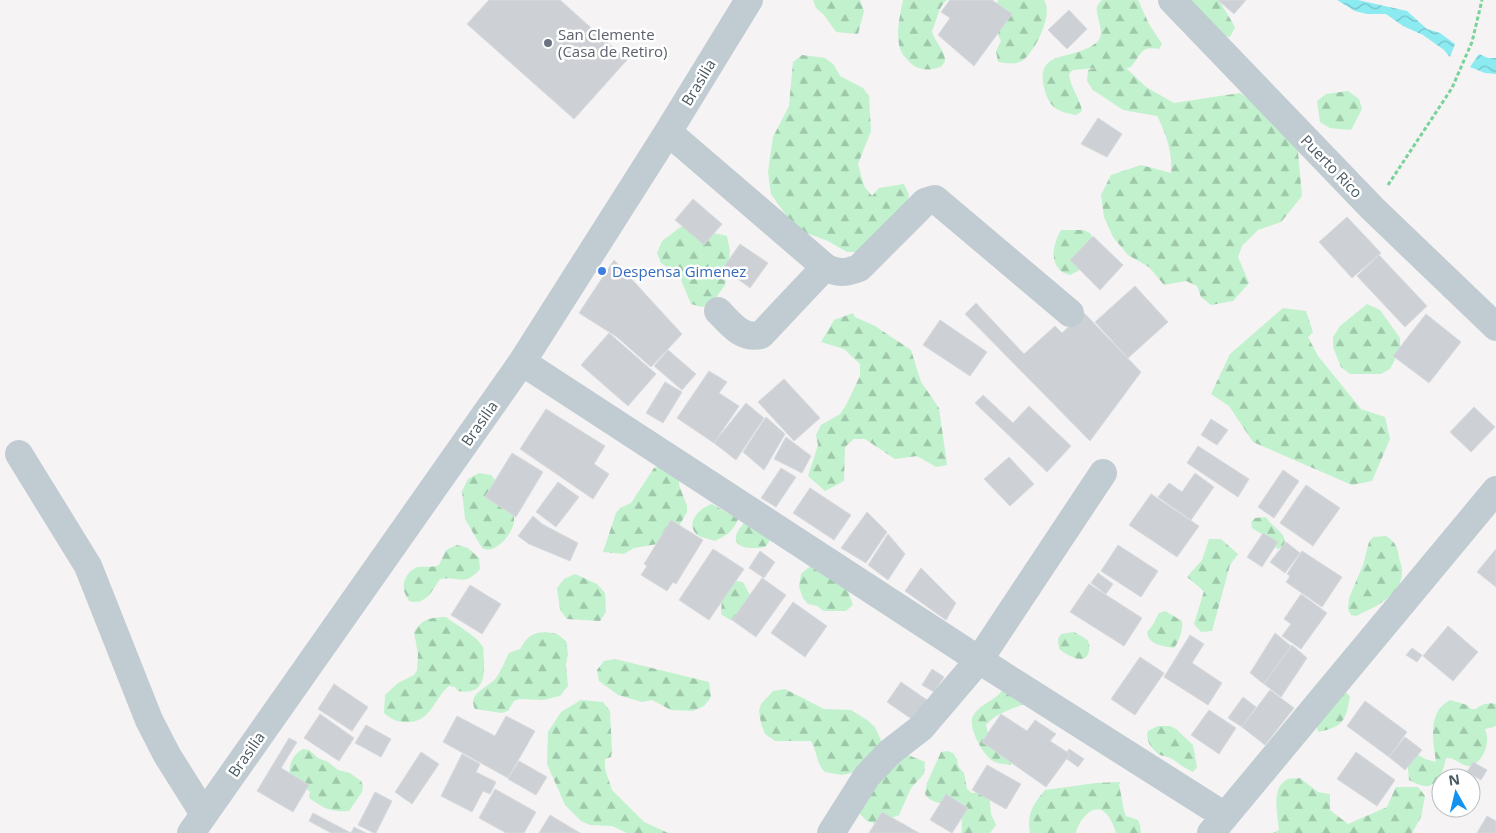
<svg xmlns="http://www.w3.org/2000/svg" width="1496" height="833" font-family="'Open Sans',sans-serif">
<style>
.forest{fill:url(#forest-firs)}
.water{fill:url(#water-waves)}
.building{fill:#cdd1d5;stroke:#d7dade}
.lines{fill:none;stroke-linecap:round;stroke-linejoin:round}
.path{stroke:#77d398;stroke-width:3;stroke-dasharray:4 2.5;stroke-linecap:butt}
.minor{stroke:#c0ccd2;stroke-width:28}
.worship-dot{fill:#6b7280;stroke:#fff;stroke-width:2}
.shop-dot{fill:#3f7fe0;stroke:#fff;stroke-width:2}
.labels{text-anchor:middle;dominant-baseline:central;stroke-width:5;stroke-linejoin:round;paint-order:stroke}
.worship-label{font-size:15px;fill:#5b616d;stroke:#fff;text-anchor:start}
.street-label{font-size:15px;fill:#495962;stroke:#fff}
.shop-label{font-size:15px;fill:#366cbe;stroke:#fff;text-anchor:start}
</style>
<defs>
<pattern id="forest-firs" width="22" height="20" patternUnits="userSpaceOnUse" patternTransform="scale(1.25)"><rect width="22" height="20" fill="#c1f2cd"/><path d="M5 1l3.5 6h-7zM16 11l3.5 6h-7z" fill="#9fc7aa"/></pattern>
<pattern id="water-waves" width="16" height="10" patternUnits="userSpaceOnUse" patternTransform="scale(1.25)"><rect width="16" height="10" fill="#8cebf1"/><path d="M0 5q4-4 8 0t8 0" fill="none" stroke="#74c1c7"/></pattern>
</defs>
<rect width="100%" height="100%" fill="#f5f3f3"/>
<!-- forest -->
<path class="forest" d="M813 0H860L864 11 858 34 836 32 824 15 816 8Z
M903 0H947C938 6 937 21 932 31 934 41 944 49 945 59 945 71 924 71 916 67 912 65 905 58 902 53 894 37 900 17 903 0Z
M998 0H1044C1054 14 1035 52 1022 61 1015 65 1006 63 998 62L996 51 1001 41C993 24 993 18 998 0Z
M1102 0H1138L1149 24 1162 44 1159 49C1140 46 1142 54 1131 67L1126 68 1146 87 1174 103 1240 93 1292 130 1298 152 1302 196 1281 222 1258 230 1242 246 1238 257 1249 283 1233 301 1211 305 1201 297 1197 286 1186 281 1164 285 1149 267 1128 255 1113 237 1104 217 1101 195 1111 175 1141 165 1171 173C1173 154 1166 133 1157 116L1123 110 1093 90 1087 81 1088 70 1095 68 1073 70 1069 74C1070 87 1080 98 1082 111L1076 115C1060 112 1050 109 1045 91 1032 46 1076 63 1098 41 1106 32 1095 16 1097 7 1098 4 1100 2 1102 0Z
M1172 0H1219L1235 27 1230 37 1208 35Z
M802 55 825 58 834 65 840 76 863 88 869 96 871 131 858 164 864 186 872 196 879 188 904 184 909 195 902 219 858 252H847L828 241 796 229 771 194 768 172 773 137 789 106 793 62Z
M1348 91 1359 99 1362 109 1351 130 1330 128 1320 122 1317 101 1326 94Z
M682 226 727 236 730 251 725 285 712 303 702 307 691 304 679 275 661 263 657 253 662 241Z
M1061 230H1084L1091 234C1096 263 1096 262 1070 275 1066 274 1061 272 1059 269 1049 258 1055 240 1061 230Z
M1367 304 1380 310 1400 338V350L1390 369 1381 374H1350L1341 367 1333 347V337L1340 326Z
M1283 308 1306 311 1313 332 1308 337 1318 356 1361 409 1385 417 1390 439 1372 481 1352 485 1253 442 1229 406 1211 394 1230 354Z
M853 313 855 317 875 326 911 350 921 382 939 408 947 465 936 467 917 456 895 459 865 439H854L845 447 844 481 825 491 808 476 818 445 816 435 821 425 840 414 846 405 860 376V364L844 349 821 342 834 320Z
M659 466 679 480V485L687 506V512L679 526 657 544 634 548 624 554 603 552 616 513 620 508 631 503 654 468Z
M479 473 491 475C497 483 509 495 512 503 514 508 515 522 513 526 509 537 494 555 482 548L465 519 462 491 468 479Z
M712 504 738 519C733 532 727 535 715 541 710 539 703 538 699 536 683 525 699 508 712 504Z
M1266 517C1273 529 1290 534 1283 547L1277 549 1271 540 1252 528 1251 522 1255 518Z
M748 518 770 528 769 542 765 547C754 549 728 550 738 531 741 526 745 522 748 518Z
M1386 536C1395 541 1398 548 1399 558 1400 562 1402 566 1402 569 1404 595 1375 607 1356 616L1351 615 1348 609 1349 598 1363 565 1369 542 1373 537Z
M1209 539H1221L1238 554 1230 565 1212 631 1201 632 1194 624 1204 591 1187 577 1202 560Z
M457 545 468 548 479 558 480 569C464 588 459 575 440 579 432 591 425 606 409 601 407 597 404 593 404 589 402 580 410 568 419 567 426 566 432 568 439 565L446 550Z
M817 565 847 588 853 605 846 611H824L817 606 808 604 803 598 799 587 801 574 809 567Z
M575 574 597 584 605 593 606 612 600 621 567 619 560 610 557 588 564 579Z
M731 580 743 582 751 597 747 619 730 620 721 614 722 596Z
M1165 611 1182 621C1183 630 1179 641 1174 648 1163 646 1148 645 1147 632 1155 624 1154 621 1159 613Z
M446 617C456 625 477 636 483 647 484 650 483 656 484 659 485 680 482 695 458 691L455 687 449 686C435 697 431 721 410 722 399 723 392 720 384 713L385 695 398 683 414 675 417 670 418 654 414 632C423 618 430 618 446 617Z
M546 632 557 634 566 641 568 654 566 665 568 686 560 696 543 700 519 699 514 701 508 711 502 713 475 709C467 693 488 688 496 678 501 671 505 661 509 653L520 649C528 636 531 633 546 632Z
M1074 632 1085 638 1087 641V639C1089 643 1090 646 1089 651 1086 667 1067 655 1059 649L1058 639 1061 634Z
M615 659 709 682 711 697 704 706 693 711 671 710 652 700 642 702 618 695 599 681 597 670 604 661Z
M1009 680 1024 704C1011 709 995 714 986 725L990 741 1012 759 1011 765C1006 764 1000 764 995 762 984 758 967 727 973 716 979 706 988 703 997 696 1002 692 1005 686 1009 680Z
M1340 688 1350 696C1346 721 1343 727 1318 732L1316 721Z
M785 689 824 709 851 710 867 720 875 727 883 745 865 770 842 775 825 772C816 763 817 751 811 741H775L765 734 761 723 759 711 761 704 773 691Z
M581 700 603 702 610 711 612 751 611 757 605 759V769L612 790 644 822 668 833H627L612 826 590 825 581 821 565 805 547 764 548 732 561 712Z
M1450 700 1467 705 1471 709H1476C1481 704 1489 702 1496 704V726L1485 729C1486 733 1488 737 1487 741 1487 750 1479 766 1469 766 1461 766 1455 757 1446 758 1444 768 1439 788 1424 786 1419 785 1413 782 1409 780L1407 758 1415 753 1425 759 1436 762C1433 740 1427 712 1450 700Z
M1158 726H1170L1176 729 1193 745 1197 767 1193 772C1183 768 1177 761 1168 757 1165 756 1162 756 1160 755 1152 750 1145 740 1148 731Z
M303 749 309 750 318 758 328 762 338 770 350 773 361 781 363 786 362 792 349 811C330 812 325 809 309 798L310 792 306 788 290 782C289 768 289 757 303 749Z
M947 751 953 753 957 759 958 766 964 773 967 789 972 793 989 792 991 814 996 825 990 833H962C961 824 963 808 960 802 948 804 933 806 925 794L927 783 941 752Z
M903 755H908L925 762 924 774 911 788 899 815 876 824 867 821 859 813 860 802Z
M1300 778 1318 792 1330 794V810L1348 824 1387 807 1396 787H1418L1425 796 1421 817 1412 833H1273L1279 830C1278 815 1270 787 1288 779 1291 778 1297 779 1300 778Z
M1121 782 1119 784 1124 811 1126 816 1138 820 1140 825 1141 833H1116C1106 799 1087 804 1075 833H1030C1027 813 1032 806 1045 790L1096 783Z"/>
<!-- water -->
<path class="water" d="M1337 0H1358L1407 11 1427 29 1440 33 1455 44 1450 57 1444 50 1423 35 1403 26 1386 14H1367L1355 11Z
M1479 54 1488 58H1496V74L1485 73 1470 67Z"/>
<!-- building -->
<path class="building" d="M489 0H560L627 60 574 119 467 24Z
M950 0H992L1012 14 974 66 938 35 950 18 941 12Z
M1218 0H1246L1234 14Z
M1069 10 1087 29 1067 49 1048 30Z
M1098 118 1122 134 1107 157 1081 144Z
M693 199 722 224 704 245 675 220Z
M1347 217 1381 253 1352 278 1319 242Z
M1093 236 1123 265 1100 290 1070 260Z
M740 244 768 263 750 288 723 268Z
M1379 255 1427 306 1405 327 1357 276Z
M614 260 682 334 651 367 617 337 579 313Z
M1135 286 1168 322 1128 358 1095 322Z
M976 303 1024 354 1055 326 1062 333 1084 313 1141 372 1090 441 965 314Z
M1426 314 1461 342 1429 383 1393 356Z
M940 320 987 352 970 376 923 345Z
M609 333 656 374 628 406 581 365Z
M668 350 696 374 682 390 654 366Z
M709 371 727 382 719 393 739 406 714 443 677 418Z
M784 379 820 418 794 441 758 402Z
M665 382 682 392 663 423 646 413Z
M983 395 1013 423 1029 406 1071 446 1047 472 975 403Z
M746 403 764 418 736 460 714 443Z
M1474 407 1495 427 1471 452 1450 432Z
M546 409 605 446 594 464 609 474 593 499 520 449Z
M766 417 785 434 764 470 743 452Z
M1211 419 1228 430 1217 445 1201 435Z
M786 437 811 456 802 473 774 459Z
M1198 446 1249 479 1238 497 1187 463Z
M512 453 543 472 516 517 485 497Z
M1009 457 1034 484 1010 506 984 479Z
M781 468 796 477 776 507 761 498Z
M1283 470 1299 481 1274 518 1258 507Z
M1195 473 1214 487 1191 520 1158 497 1169 483 1182 492Z
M558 482 579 497 556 527 536 512Z
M1306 485 1340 508 1313 546 1280 523Z
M810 488 851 515 834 540 793 513Z
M1151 494 1199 526 1177 557 1129 525Z
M867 512 887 532 866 563 841 548Z
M533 516 542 524 578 543 570 561 529 544 518 536Z
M671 520 703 540 676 584 673 582 667 591 641 575 647 566 644 564Z
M1263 533 1278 542 1262 567 1247 557Z
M888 534 905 554 888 580 868 565Z
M1286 542 1300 553 1285 573 1270 562Z
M1118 545 1158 571 1141 597 1101 571Z
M713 549 744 569 709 620 679 600Z
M1496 549V587L1477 572Z
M760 551 775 562 764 578 749 568Z
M1302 551 1342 577 1322 607 1286 582 1290 576 1287 574Z
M921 568 956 603 946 620 905 591Z
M1098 573 1113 584 1106 594 1091 583Z
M762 578 786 595 756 637 732 620Z
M1089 584 1142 618 1124 646 1070 612Z
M470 585 501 604 482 634 451 615Z
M1301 594 1327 613 1301 649 1282 636 1291 624 1284 619Z
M793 602 827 626 805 657 771 633Z
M1448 626 1478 652 1453 681 1423 656Z
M1275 633 1291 646 1264 684 1250 673Z
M1190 635 1204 644 1192 663 1222 683 1208 705 1164 677Z
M1292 645 1307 658 1281 697 1264 684Z
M1412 648 1422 655 1417 662 1406 655Z
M1140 657 1164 673 1135 715 1111 699Z
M932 669 944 677 934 692 922 685Z
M901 682 927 700 913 720 887 702Z
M334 684 368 707 352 731 318 709Z
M1270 690 1294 708 1265 745 1242 727Z
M1243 697 1256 707 1242 727 1228 718Z
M1365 701 1407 732 1389 757 1347 726Z
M1209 710 1236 728 1219 754 1191 735Z
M320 714 354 738 339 761 304 738Z
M1001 714 1027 731 1035 720 1056 734 1050 741 1070 754 1046 787 982 742Z
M457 716 495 736 506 716 535 731 508 778 443 742Z
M366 725 391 739 381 757 355 743Z
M1405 737 1422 750 1405 770 1389 757Z
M289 738 297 742 281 768 309 785 293 812 257 791Z
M1069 749 1084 759 1078 767 1067 759 1070 754 1067 752Z
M421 752 439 764 412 804 395 792Z
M1356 752 1395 780 1377 806 1337 779Z
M462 754 480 764 476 772 496 782 490 794 483 791 472 812 441 796Z
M519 761 547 777 536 795 508 779Z
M1473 762 1487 770 1481 780 1467 772Z
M987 765 1021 784 1006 809 972 790Z
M495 789 536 812 524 833H506L479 818Z
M375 792 392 801 376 833H374L358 825Z
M946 794 968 808 952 833 930 820Z
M882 812 919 833H869Z
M313 813 351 833 354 827 366 833H331L309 821Z
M550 815 580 833H539Z
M1487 816 1496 821V833H1477Z"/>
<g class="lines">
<!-- path -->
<path class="path" d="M1388 185 1452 88 1472 42 1482 0"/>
<!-- minor -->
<path class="minor" d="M1172 0 1372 208 1496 327
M668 132 825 267C837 274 846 273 859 268L925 202 935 199 1070 313
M718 311C731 324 741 339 761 335L825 267
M522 362 979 660 1225 816
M19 454 88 566 149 720 167 755 204 814
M191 833 522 362 668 132 749 0
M831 833 867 776 890 752 921 728 979 660 1103 473
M1211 833 1496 490"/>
</g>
<!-- markers -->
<circle class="worship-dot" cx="548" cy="43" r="5"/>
<circle class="shop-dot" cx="602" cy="271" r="5"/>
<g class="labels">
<!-- worship labels -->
<g class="worship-label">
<text x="558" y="34">San Clemente<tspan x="558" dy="17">(Casa de Retiro)</tspan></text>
</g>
<!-- street labels -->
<g class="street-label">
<text transform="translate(698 82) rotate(-59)">Brasilia</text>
<text transform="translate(1332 166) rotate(46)">Puerto Rico</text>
<text transform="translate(479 423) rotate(-55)">Brasilia</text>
<text transform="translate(246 754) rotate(-55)">Brasilia</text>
</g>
<!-- shop labels -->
<g class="shop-label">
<text x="612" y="271">Despensa Gimenez</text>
</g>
</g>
<!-- north arrow -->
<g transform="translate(1456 793) rotate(352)"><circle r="24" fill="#ffffff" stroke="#b6bdc0"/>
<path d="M0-4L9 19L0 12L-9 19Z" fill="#1392ef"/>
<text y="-8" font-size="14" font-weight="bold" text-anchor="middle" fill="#495962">N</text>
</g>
</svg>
